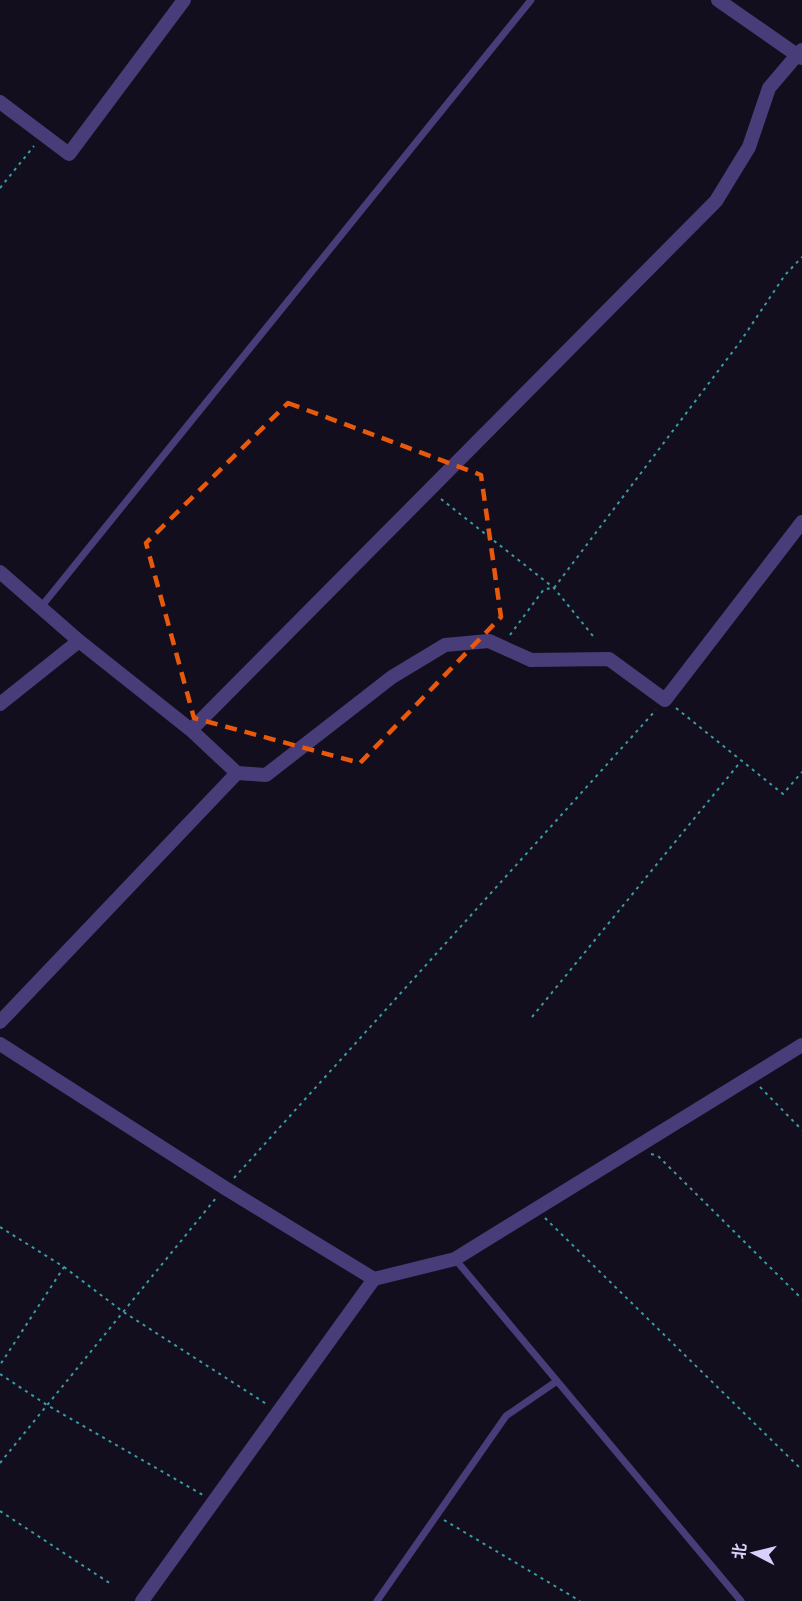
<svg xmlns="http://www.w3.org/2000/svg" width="802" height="1601" font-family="'Archivo Narrow','Noto Sans SC',sans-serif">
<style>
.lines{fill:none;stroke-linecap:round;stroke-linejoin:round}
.path{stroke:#389da5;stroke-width:2;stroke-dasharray:3 4.5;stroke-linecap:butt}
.service{stroke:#483d78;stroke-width:7}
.minor{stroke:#483d78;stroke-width:14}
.marked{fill:none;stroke:#e8590c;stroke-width:4.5;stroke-dasharray:12 8;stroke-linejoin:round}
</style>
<rect width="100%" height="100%" fill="#130e1e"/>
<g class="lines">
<!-- path -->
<path class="path" d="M0 188 34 146
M441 499 554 588 593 636
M510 635 544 589 554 588 740 342 785 275 802 257
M676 708 783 794 802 772
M532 1017 742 760
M760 1087 802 1130
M651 1154 658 1156 802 1299
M234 1178 656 710
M545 1218 802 1470
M0 1227 64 1267 0 1365
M64 1267 122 1311 268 1405
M0 1374 47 1405 203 1495
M0 1463 216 1198
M0 1511 111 1584
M444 1520 580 1601"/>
<!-- service -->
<path class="service" d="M41 607 531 0
M455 1259 741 1601
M377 1601 506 1416 557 1381"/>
<!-- minor -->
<path class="minor" d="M718 0 797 55 802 50
M0 102 69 154 184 0
M0 572 79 641 0 704
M79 641 191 730 716 201 749 147 769 88 797 55 802 58
M237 773 266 775 392 677 445 645 489 641 531 660 609 659 665 700 802 522
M0 1022 237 773 191 730
M0 1044 225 1188 374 1279 142 1601
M374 1279 455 1259 802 1045"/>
</g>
<!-- marked area -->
<path class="marked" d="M288 403 481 475 501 617 360 763 194 718 146 543Z"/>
<!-- north arrow -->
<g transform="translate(754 1553) rotate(277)" stroke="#130e1e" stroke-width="4.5" paint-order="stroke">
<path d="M0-4.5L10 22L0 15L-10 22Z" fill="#dacffb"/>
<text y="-9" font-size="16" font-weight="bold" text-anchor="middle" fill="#dacffb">北</text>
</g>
</svg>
